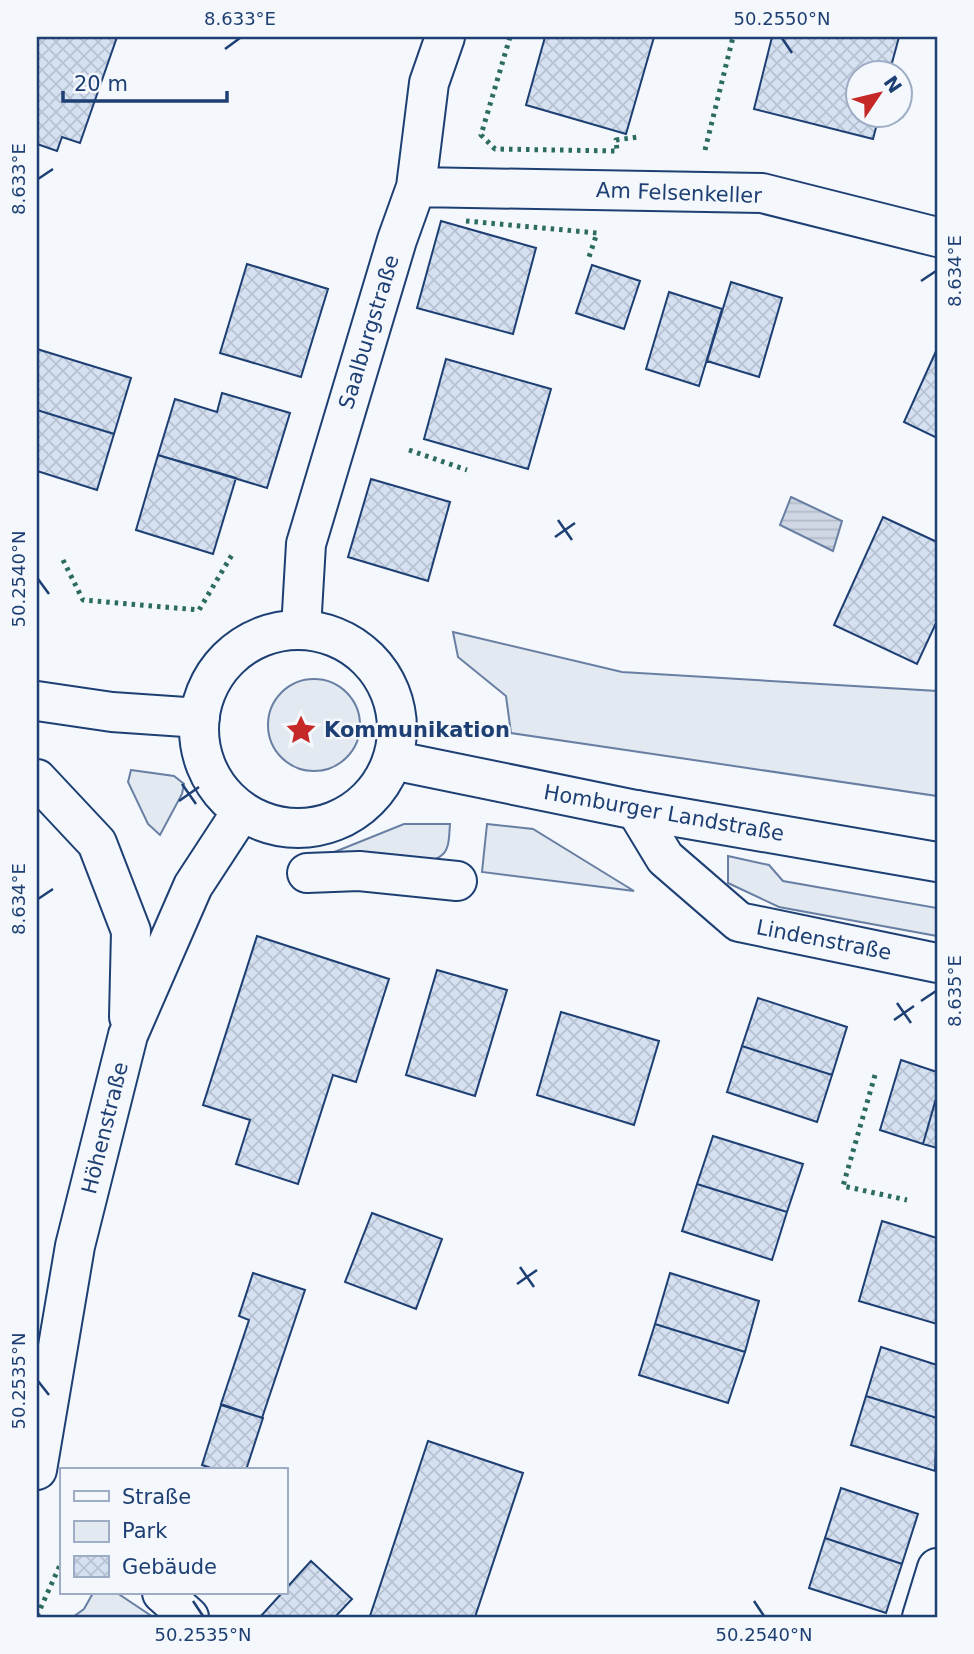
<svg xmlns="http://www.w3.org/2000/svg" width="974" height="1654" font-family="'DejaVu Sans',sans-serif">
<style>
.green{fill:#e3e9f0;stroke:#687fa3;stroke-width:2}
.water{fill:url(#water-rules);stroke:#687fa3;stroke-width:2}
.building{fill:url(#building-cross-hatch);stroke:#1d3f73;stroke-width:2}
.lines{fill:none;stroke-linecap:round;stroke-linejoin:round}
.street-casing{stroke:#1d3f73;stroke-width:42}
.secondary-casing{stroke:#1d3f73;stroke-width:42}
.street{stroke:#f4f7fb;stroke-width:38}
.secondary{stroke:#f4f7fb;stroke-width:38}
.hedge{stroke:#2c6c60;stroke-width:5;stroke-dasharray:3.5 5;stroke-linecap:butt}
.ticks{fill:none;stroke:#1d3f73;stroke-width:2.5}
.labels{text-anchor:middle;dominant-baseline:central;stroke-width:5;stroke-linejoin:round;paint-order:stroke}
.street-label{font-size:21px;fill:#1d3f73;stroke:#f4f7fb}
.poi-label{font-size:21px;font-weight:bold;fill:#1d3f73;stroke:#f4f7fb;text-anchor:start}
.neatline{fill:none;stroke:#1d3f73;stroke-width:2.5}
.ticks-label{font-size:18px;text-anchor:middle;fill:#1d3f73}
</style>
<defs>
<pattern id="water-rules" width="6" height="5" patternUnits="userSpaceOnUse" patternTransform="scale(1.75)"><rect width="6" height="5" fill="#cfd7e4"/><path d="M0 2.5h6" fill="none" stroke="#b1bac7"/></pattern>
<pattern id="building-cross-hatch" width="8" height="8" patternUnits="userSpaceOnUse" patternTransform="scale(1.75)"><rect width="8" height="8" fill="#d5e0f0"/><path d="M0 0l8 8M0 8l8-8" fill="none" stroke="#b6c1d1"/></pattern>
</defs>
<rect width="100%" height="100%" fill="#f4f7fb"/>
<!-- green -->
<path class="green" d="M453 632 622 672 937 691V796L511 733 506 696 458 657Z
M268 725a46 46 0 1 1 92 0a46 46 0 1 1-92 0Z
M131 770 174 776 184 784 182 794 160 835 148 824 128 782Z
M404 824H450C449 834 450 849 442 855 422 873 349 859 322 857Z
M487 824 533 829 634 891 482 872Z
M728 856 769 865 783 881 937 908V936L779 907 728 883Z
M93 1593H117L153 1617H73L84 1609Z"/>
<!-- water -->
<path class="water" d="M791 497 842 521 833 551 780 525Z"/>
<!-- building -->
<path class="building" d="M37 37H117L80 143 62 137 57 151 37 144Z
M545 37H654L626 134 526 105Z
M772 37H899L889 74H858V116H879L873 139 754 109Z
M441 221 536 248 513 334 417 308Z
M247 264 328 289 301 377 220 353Z
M592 265 640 281 624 329 576 313Z
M731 282 782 298 759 377 707 361Z
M669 292 722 309 699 386 646 369Z
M37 349 131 378 114 434 37 410Z
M937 349V438L904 422Z
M446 359 551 389 528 469 424 439Z
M222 393 290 413 267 488 158 455 175 399 217 412Z
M37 410 114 434 97 490 37 471Z
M158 455 236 478 213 554 136 530Z
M371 479 450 502 428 581 348 557Z
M883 517 937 542V621L917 664 834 625Z
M257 936 389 979 356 1082 333 1075 298 1184 236 1164 250 1120 203 1105Z
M437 970 507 990 475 1096 406 1075Z
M758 998 847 1027 832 1075 742 1046Z
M561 1012 659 1041 634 1125 537 1095Z
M742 1046 832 1075 817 1122 727 1092Z
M901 1060 937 1072V1095L923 1144 880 1130Z
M937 1095V1148L923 1144Z
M713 1136 803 1164 787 1212 697 1184Z
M697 1184 787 1212 772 1260 682 1231Z
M372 1213 442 1239 416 1309 345 1282Z
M882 1221 937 1238V1324L859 1301Z
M253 1273 305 1290 262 1418 221 1404 249 1320 239 1316Z
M670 1273 759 1301 745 1352 655 1324Z
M655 1324 745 1352 728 1403 639 1375Z
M881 1347 937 1365V1418L866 1396Z
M866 1396 937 1418 935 1471 851 1445Z
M221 1405 263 1418 246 1470H217L202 1465Z
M428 1441 523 1473 475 1617H374L370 1616Z
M841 1488 918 1514 902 1564 825 1538Z
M825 1538 902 1564 886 1613 809 1588Z
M311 1561 352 1599 335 1617H260Z"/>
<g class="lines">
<!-- street casing -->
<g class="street-casing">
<path id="street" d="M416 187 762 193 937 237
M301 629 306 544 397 240 416 187 429 83 445 37
M636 810 665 858 739 922 937 963
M307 873 359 871 457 881
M162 1593 189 1617
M922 1617 937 1568"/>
</g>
<!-- secondary casing -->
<g class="secondary-casing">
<path id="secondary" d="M199 729a99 99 0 1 1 198 0a99 99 0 1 1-198 0Z
M37 701 112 712 200 718
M392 760 636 810 937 862
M37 779 97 843 131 931 129 1017
M37 1470 75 1246 128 1035 193 886 242 811"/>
</g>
<!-- street -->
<use href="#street" class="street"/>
<!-- secondary -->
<use href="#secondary" class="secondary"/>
<!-- hedge -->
<path class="hedge" d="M510 37 481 135 495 149 617 151 616 140 638 137
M705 150 733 37
M466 221 597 233 588 260
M409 450 467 470
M63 560 83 600 199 610 233 553
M875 1075 843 1186 907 1200
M37 1616 61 1563"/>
</g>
<!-- ticks -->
<path class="ticks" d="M782 38 792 53M225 49 240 38M38 179 53 169M921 281 936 271M558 520 572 540M555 537 575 523M38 579 49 594M182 784 196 804M179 801 199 787M38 899 53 889M921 1001 936 991M897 1003 911 1023M894 1020 914 1006M520 1267 534 1287M517 1284 537 1270M38 1381 49 1395M193 1601 203 1616M754 1601 764 1616"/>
<!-- icons -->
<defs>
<g id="sight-bare" transform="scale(2.415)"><path d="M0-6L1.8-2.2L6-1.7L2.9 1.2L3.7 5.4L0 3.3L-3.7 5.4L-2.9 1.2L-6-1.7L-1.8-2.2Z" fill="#c62828" stroke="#f4f7fb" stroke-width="2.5" paint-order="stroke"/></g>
</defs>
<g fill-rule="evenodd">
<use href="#sight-bare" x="301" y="730"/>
</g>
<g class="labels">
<!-- street labels -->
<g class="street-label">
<text transform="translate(679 193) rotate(2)">Am Felsenkeller</text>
<text transform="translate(369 332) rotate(-73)">Saalburgstraße</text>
<text transform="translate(664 813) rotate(10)">Homburger Landstraße</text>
<text transform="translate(824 940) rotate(11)">Lindenstraße</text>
<text transform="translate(105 1128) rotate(-76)">Höhenstraße</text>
</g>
<!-- poi labels -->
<g class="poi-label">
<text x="324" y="730">Kommunikation</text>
</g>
</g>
<!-- border -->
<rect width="974" height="1654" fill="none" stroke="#f4f7fb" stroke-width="77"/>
<!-- legend -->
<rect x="60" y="1468" width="228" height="126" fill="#f4f7fb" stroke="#9eadc5" stroke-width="2"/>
<rect x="74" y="1491" width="35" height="10" fill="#f4f7fb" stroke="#9eadc5" stroke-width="2"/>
<text x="122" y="1504" font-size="21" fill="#1d3f73">Straße</text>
<rect x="74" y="1521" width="35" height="21" fill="#e3e9f0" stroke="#9eadc5" stroke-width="2"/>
<text x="122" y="1538" font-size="21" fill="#1d3f73">Park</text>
<rect x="74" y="1556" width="35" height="21" fill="url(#building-cross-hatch)" stroke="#9eadc5" stroke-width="2"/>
<text x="122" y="1574" font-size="21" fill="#1d3f73">Gebäude</text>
<!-- north arrow -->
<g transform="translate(879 94) rotate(55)"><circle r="33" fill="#f4f7fb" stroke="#9eadc5" stroke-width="2"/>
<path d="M0-5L12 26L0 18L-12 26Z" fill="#c62828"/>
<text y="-10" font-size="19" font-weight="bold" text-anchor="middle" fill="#1d3f73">N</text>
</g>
<!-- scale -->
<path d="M63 91v10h164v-10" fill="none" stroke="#1d3f73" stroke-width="3.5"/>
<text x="74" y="91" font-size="21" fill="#1d3f73" stroke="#f4f7fb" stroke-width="5" paint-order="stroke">20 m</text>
<rect x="38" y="38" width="898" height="1578" class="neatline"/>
<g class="ticks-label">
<text x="240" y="25">8.633°E</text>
<text x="782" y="25">50.2550°N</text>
<text transform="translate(19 179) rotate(-90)" y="6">8.633°E</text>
<text transform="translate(955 271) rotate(-90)" y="6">8.634°E</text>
<text transform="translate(19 579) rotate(-90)" y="6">50.2540°N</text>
<text transform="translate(19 899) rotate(-90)" y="6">8.634°E</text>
<text transform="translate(955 991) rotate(-90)" y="6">8.635°E</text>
<text transform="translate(19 1381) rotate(-90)" y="6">50.2535°N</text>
<text x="203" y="1641">50.2535°N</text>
<text x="764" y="1641">50.2540°N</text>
</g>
</svg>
